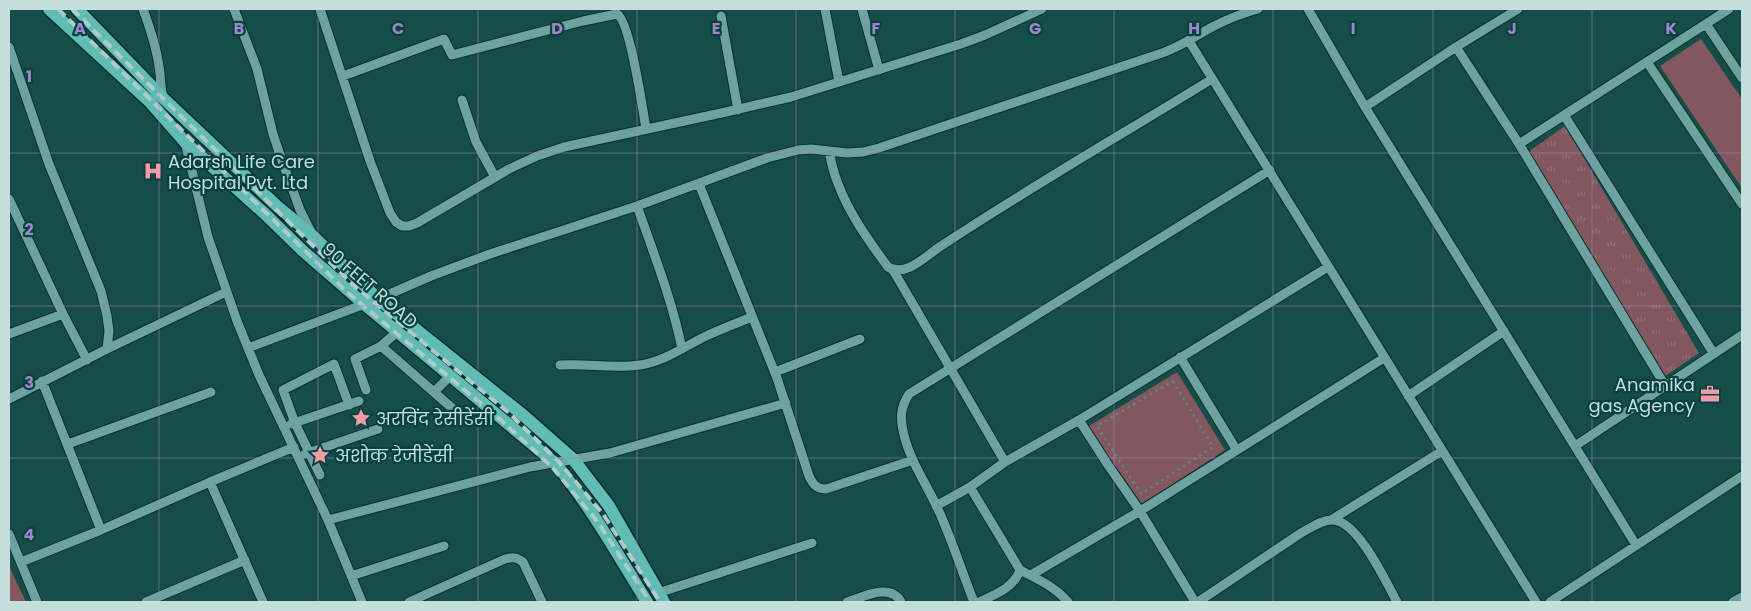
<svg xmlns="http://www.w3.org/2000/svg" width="1751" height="611" font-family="Poppins,'Noto Sans Devanagari',sans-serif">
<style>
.grass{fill:url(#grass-tufts)}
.park{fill:#82575e}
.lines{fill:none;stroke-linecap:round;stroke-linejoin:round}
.minor-casing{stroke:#07312e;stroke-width:11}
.major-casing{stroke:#07312e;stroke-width:15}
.path{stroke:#5c8783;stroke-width:2.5;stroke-dasharray:2.5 4;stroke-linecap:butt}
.minor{stroke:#6ea29e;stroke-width:9}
.major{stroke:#60bcb5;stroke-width:12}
.rail{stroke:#adcbc7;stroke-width:4;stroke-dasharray:10 5;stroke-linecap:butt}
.grid{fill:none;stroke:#a085cd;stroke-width:1;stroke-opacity:0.55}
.labels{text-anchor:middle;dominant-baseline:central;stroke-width:4.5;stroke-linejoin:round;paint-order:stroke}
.poi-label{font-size:18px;fill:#c4dedb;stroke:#08423f;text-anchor:start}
.street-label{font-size:18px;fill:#c4dedb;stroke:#08423f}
.grid-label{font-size:16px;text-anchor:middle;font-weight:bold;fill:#a085cd;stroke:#08423f;stroke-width:4.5;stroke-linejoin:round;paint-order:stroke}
</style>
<defs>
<pattern id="grass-tufts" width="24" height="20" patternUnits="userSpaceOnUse" patternTransform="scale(1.25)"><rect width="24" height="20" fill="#82575e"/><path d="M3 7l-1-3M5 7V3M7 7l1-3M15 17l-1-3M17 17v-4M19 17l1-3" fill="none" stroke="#926f74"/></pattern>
</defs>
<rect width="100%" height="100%" fill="#174d49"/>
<!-- grass -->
<path class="grass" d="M1565 126 1699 353 1665 376 1528 152Z"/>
<!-- park -->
<path class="park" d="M1701 39 1742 99V188L1660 66Z
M1177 372 1225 450 1137 508 1089 426Z
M9 566 26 602H9Z"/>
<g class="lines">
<!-- minor casing -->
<g class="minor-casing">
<path id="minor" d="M143 9C150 28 156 46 159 66 161 77 160 87 163 97
M234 9 257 69 273 134 281 158 300 210 311 232
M320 9 370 161 390 213 396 222 402 226H409L417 223 509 169 537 156 564 147 726 112 791 97 961 44 985 35 1042 9
M825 9 839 82
M862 9 879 70
M1308 9 1365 107 1636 545
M721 16 738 110
M1706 24 1742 78
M1189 41C1305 228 1420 415 1536 602
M9 47 49 164 101 291 107 316 109 331 107 349
M1456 47 1519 144 1729 9
M1647 62 1742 204
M343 76 444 39 452 55 583 21 617 14C630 21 643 111 646 129
M462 100 476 142 495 177
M1365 107 1456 47 1518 9
M1564 115 1714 354
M185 142 208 237 237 321 259 375 328 520 362 602
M1519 144 1666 387
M829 151C831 161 833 171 837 181 848 212 868 240 888 267 905 277 924 258 938 248 1027 189 1121 135 1212 79
M699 184 777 378 809 476C813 484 816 489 826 489L913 460
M9 199 63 314 87 360
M637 206C654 254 672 300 682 349
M893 270 1005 462
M9 334 63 314
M381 346 397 332
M248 348 378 299 431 276 490 254 637 206 767 158 798 150 811 149 847 153 863 152 879 148 1165 52C1183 45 1197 35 1214 26 1228 19 1243 13 1258 9
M1180 357 1236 449
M560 365C586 363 613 369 640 365 665 361 684 347 706 336 721 329 737 323 752 317
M775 372 860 339
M42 381 101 530
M366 390 355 359 381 346 467 421
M434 392 450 376
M1408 396 1504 331
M9 399 107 349 226 292
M1079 420 1108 465 1140 511 1195 602
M291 424 359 401
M68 444 211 392
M1575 446 1742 335
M305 454 378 429
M320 475 295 423 283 390 334 364 349 405
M210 482 294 447
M970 487 1020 570C1014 588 994 595 979 602
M936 506 970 487 1005 462 1079 420 1328 267
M328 520 530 467 610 453 786 403
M1331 520 1442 451
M9 534 37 602
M21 562 101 530 210 482 263 602
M1020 570C1038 579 1055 587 1068 602
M1031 575 1140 511 1384 358
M351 576 444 546
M658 593 812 543
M146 602 245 560
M409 602 505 559C512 557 517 557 523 562L542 602
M847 602C863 597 891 582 901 602
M974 602C961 570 951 536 936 505 925 482 910 460 904 435 900 419 900 408 909 394L1270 170
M1198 602 1301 533C1311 528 1322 519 1333 520 1358 521 1386 582 1397 602
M1550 602 1742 476
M1733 602 1742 597"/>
</g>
<!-- major casing -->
<g class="major-casing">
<path id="major" d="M49 9 150 102 185 142 264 213 303 251 364 304 555 463C590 505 618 555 647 602
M77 9 163 98 277 206 313 236 378 299 523 415 573 459 609 506 664 602"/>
</g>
<!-- path -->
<path class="path" d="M1173 381 1213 447 1141 494 1097 426Z"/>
<!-- minor -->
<use href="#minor" class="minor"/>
<!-- major -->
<use href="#major" class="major"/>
<!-- rail -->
<path class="rail" d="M58 9 348 293 502 421 552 467 597 521 650 602
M72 9 353 285 509 413 558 461 603 514 660 602"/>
</g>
<!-- grid -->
<path class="grid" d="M159 9V602M318 9V602M478 9V602M637 9V602M796 9V602M955 9V602M1114 9V602M1273 9V602M1433 9V602M1592 9V602M9 153H1742M9 306H1742M9 458H1742"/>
<!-- icons -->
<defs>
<g id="hospital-bare" transform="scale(1.5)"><path d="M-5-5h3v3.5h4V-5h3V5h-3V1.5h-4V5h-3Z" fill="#f39aa9" stroke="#08423f" stroke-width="2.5" paint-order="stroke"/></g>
<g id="office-bare" transform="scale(1.5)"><path d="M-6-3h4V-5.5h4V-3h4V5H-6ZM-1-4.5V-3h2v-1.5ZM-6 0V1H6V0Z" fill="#f39aa9" stroke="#08423f" stroke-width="2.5" paint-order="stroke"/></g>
<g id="sight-bare" transform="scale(1.5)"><path d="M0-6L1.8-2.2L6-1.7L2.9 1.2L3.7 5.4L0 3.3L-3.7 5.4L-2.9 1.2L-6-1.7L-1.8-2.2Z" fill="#f39aa9" stroke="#08423f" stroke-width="2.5" paint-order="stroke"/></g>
</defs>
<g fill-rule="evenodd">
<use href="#hospital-bare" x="153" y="171"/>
<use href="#office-bare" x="1710" y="394"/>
<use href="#sight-bare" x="361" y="418"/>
<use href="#sight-bare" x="320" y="455"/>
</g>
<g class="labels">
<!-- poi labels -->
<g class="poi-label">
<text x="168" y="161">Adarsh Life Care<tspan x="168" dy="21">Hospital Pvt. Ltd</tspan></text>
<text x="1695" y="384" text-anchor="end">Anamika<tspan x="1695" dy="21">gas Agency</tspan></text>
<text x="376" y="418">अरविंद रेसीडेंसी</text>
<text x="335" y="455">अशोक रेजीडेंसी</text>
</g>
<!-- street labels -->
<g class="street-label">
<text transform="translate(370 285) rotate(41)">90 FEET ROAD</text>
</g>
</g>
<g class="grid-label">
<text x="80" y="34">A</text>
<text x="239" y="34">B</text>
<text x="398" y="34">C</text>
<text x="557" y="34">D</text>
<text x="716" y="34">E</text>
<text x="876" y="34">F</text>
<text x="1035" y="34">G</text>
<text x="1194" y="34">H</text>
<text x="1353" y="34">I</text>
<text x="1512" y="34">J</text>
<text x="1671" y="34">K</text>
<text x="29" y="82">1</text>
<text x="29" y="235">2</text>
<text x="29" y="388">3</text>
<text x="29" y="540">4</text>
</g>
<!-- border -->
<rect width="1751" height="611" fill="none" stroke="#c4dedb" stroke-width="20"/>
</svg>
